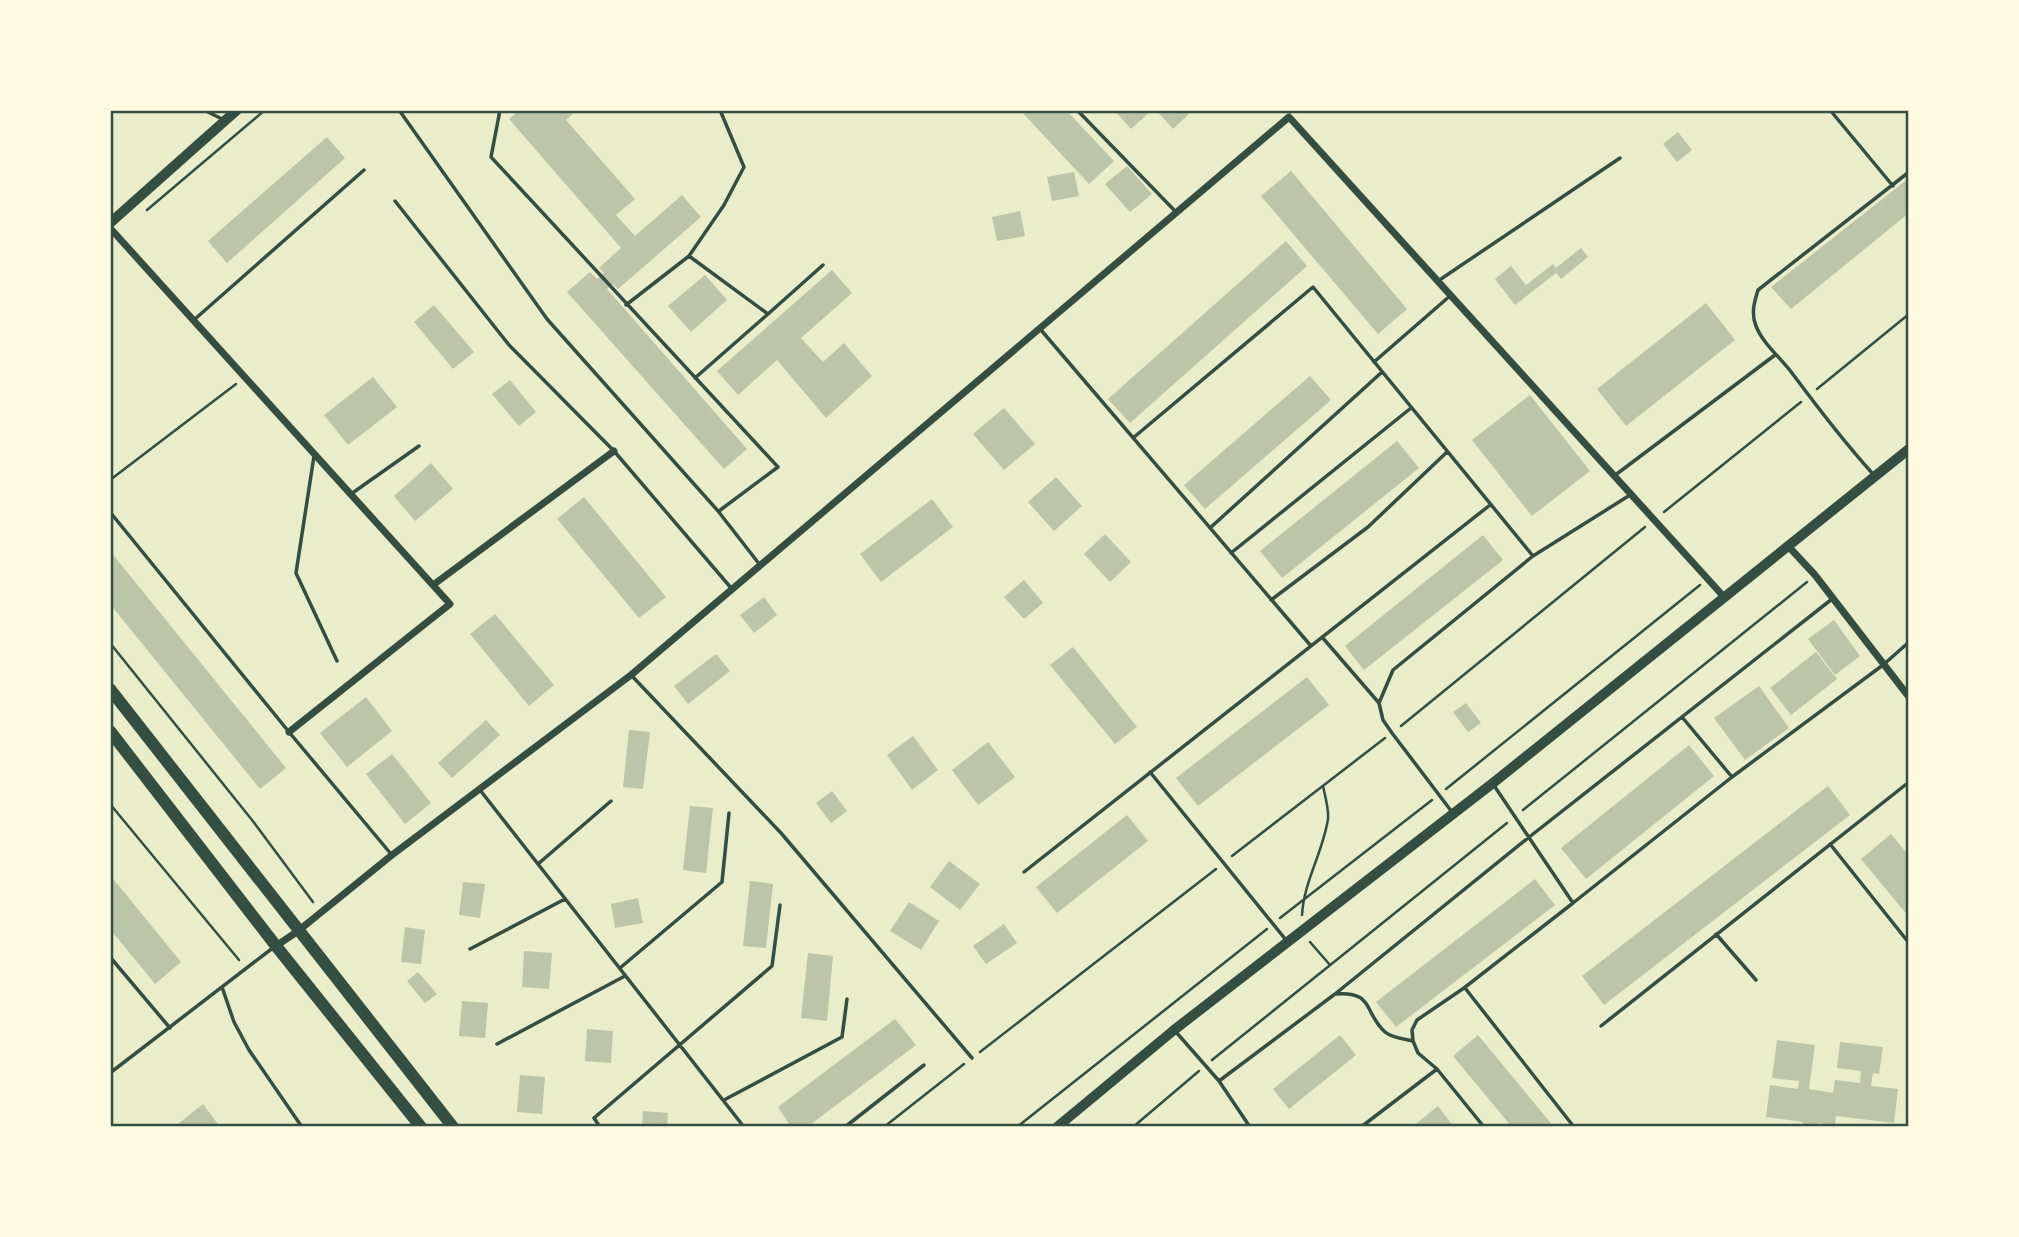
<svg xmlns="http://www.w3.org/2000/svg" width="2019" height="1237" font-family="'DM Sans',sans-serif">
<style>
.building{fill:#bcc5a7}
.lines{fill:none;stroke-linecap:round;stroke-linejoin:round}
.path{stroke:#344e41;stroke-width:2.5}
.service{stroke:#344e41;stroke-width:3.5}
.minor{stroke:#344e41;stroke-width:7}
.tertiary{stroke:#344e41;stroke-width:10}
.primary{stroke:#344e41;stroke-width:12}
.neatline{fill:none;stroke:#344e41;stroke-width:2.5}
</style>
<rect width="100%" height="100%" fill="#e9edc9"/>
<!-- building -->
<path class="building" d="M519 110H577L566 120 635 199 616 215 635 236 682 195 701 217 618 289 613 284 607 289 747 449 724 469 567 292 590 272 597 279 604 273 599 268 621 248 509 119Z
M1020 110H1066L1114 161 1089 184Z
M1114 110H1152L1131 129Z
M1156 110H1193L1173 129Z
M1678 132 1692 150 1677 162 1663 144Z
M327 137 345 158 227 263 208 241Z
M1127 166 1152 194 1130 212 1105 184Z
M1291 171 1407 309 1378 334 1261 196Z
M1074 172 1079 196 1052 201 1047 177Z
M1909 178V213L1791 309 1771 287Z
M1020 211 1025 236 997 241 992 217Z
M1286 241 1307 266 1130 423 1108 399Z
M1581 248 1588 257 1561 279 1556 273 1515 305 1495 279 1511 266 1526 285 1553 264 1556 268Z
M832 270 852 293 801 338 823 362 844 343 872 376 826 418 777 360 738 395 717 371Z
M705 275 727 300 691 332 668 306Z
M1706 303 1735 340 1626 426 1597 389Z
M434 305 474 352 453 369 414 322Z
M1310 376 1331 400 1205 509 1184 485Z
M373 377 397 407 348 445 324 415Z
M510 380 536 412 519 426 492 394Z
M1530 395 1590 471 1532 516 1472 440Z
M1004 408 1035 444 1004 470 973 434Z
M1397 441 1419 468 1282 578 1260 551Z
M431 463 453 489 415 521 394 496Z
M1056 477 1082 506 1054 531 1028 502Z
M584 497 666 597 639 618 557 519Z
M932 499 953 527 881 582 860 554Z
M1105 534 1131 562 1110 582 1084 554Z
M1483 535 1503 560 1364 670 1345 646Z
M110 551 286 768 260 789 110 604Z
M1024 580 1043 603 1024 619 1004 597Z
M764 597 777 615 754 633 740 615Z
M495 614 554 685 529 706 470 634Z
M1834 620 1860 656 1835 675 1808 639Z
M1073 647 1137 727 1115 744 1050 665Z
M1816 652 1837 679 1791 715 1770 688Z
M716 654 730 671 688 704 674 686Z
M1307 677 1329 705 1198 806 1176 778Z
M1759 686 1789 728 1745 760 1714 718Z
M366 697 392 731 347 767 320 733Z
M1466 703 1481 723 1468 732 1453 712Z
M486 720 500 735 452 778 438 763Z
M629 730 650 732 643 789 623 787Z
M913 736 938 770 912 790 887 755Z
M988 742 1015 777 978 805 952 770Z
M1689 745 1714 776 1586 879 1561 848Z
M392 754 431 803 405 824 366 774Z
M1828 786 1850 815 1604 1005 1582 976Z
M832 791 847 811 831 823 816 803Z
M690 806 713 808 706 873 683 870Z
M1127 815 1148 841 1057 913 1036 887Z
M1891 834 1909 856V917L1861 859Z
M949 861 980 884 960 910 930 887Z
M110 875 181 962 155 984 110 929Z
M1535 879 1555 905 1396 1027 1376 1002Z
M750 881 773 884 766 948 743 946Z
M463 882 485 884 480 918 459 915Z
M638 898 643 923 615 928 611 904Z
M909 902 939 921 921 950 890 931Z
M1004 924 1017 943 986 964 973 946Z
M405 927 425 930 421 964 401 962Z
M524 951 552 953 549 989 522 987Z
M808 953 833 956 827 1021 801 1018Z
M418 972 437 994 425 1003 407 981Z
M462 1001 488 1003 485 1038 459 1036Z
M895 1019 916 1045 807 1127H791L778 1107Z
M587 1029 613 1031 611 1063 585 1061Z
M1340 1035 1356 1055 1289 1109 1273 1089Z
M1478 1035 1554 1127H1512L1453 1056Z
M1777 1040 1815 1045 1809 1089 1833 1093 1835 1080 1860 1083 1861 1071 1837 1068 1840 1042 1883 1047 1879 1074 1873 1073 1871 1086 1898 1089 1894 1123 1836 1116 1835 1125 1818 1123 1817 1127H1802L1803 1122 1766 1117 1770 1085 1798 1089 1799 1081 1772 1078Z
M520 1075 545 1077 542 1114 517 1112Z
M203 1104 220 1127H174Z
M1438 1106 1454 1127H1412Z
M643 1111 668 1113 667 1127H642Z"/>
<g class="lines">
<!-- path -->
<path class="path" d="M147 210 265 110
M1817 389 1909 314
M110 480 236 384
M1664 512 1801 402
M110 643 252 820 313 902
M1401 726 1645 527
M1446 789 1700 585
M110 804 239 960
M1523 810 1807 582
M1232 856 1385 738
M1302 915C1304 881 1323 852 1328 819 1329 809 1325 796 1323 786
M1280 918 1432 800
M1310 942 1330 965
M980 1052 1216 869
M1212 1060 1507 823
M884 1127 964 1064
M1017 1127 1267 929
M1133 1127 1199 1071"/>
<!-- service -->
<path class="service" d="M204 110 224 120
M399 110 547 319 718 511 760 565
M500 110 491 157 778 467 719 511
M1077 110 1176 212
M1830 110 1893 186
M395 201 509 345 614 451 732 589
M689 256 724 205 744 167 720 110
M1438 281 1620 158
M626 305 689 256 768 314 695 378
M768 314 823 265
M195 319 364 170
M1041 330 1311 646
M1374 362 1451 295
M1133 438 1313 287 1533 556 1630 495
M314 456 296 573 337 661
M1873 474C1844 442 1818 408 1792 373 1781 358 1763 344 1756 326 1751 313 1754 303 1758 290L1909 172
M1614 476 1775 355
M351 494 419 446
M110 512 289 732 391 854
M1210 528 1382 372
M1231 553 1411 408
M1271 600 1368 527 1447 452
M1322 637 1379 703
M631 675 781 833 972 1058
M1682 717 1732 777
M1150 772 1286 940
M480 790 744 1127
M1452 812 1392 733 1383 720 1379 703 1393 670 1533 556
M1830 844 1909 943
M538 864 611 801
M1024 872 1490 505
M1573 903 1732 777 1883 665 1909 642
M1716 934 1756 980
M470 949 565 899
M110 957 170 1028
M620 968 722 882 729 813
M222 987 234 1022 249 1050 302 1127
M1465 988 1574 1127
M1335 994 1528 838 1832 599
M1601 1026 1909 782
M1176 1032 1219 1081 1250 1127
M497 1044 625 976
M110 1073 274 947
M1219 1081 1335 994C1375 991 1363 1012 1385 1032 1392 1038 1404 1039 1413 1041
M724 1100 842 1037 847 999
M600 1127 594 1118 772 966 780 905
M845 1127 924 1065
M1361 1127 1437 1069
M1484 1127 1437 1069 1418 1053 1413 1041 1412 1030 1417 1020 1464 988 1573 903 1493 784"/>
<!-- minor -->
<path class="minor" d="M110 228 450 604 289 732
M1789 547 1815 575 1909 697
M433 585 614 451
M276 946 298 931 392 855 631 675 1289 117 1725 598"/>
<!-- tertiary -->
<path class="tertiary" d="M110 223 237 110
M1057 1127 1174 1030 1493 783 1909 449"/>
<!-- primary -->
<path class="primary" d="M110 689 453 1127
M110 731 276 946 421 1127"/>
</g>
<!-- border -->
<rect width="2019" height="1237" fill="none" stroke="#fefae0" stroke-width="224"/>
<rect x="112" y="112" width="1795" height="1013" class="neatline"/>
</svg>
